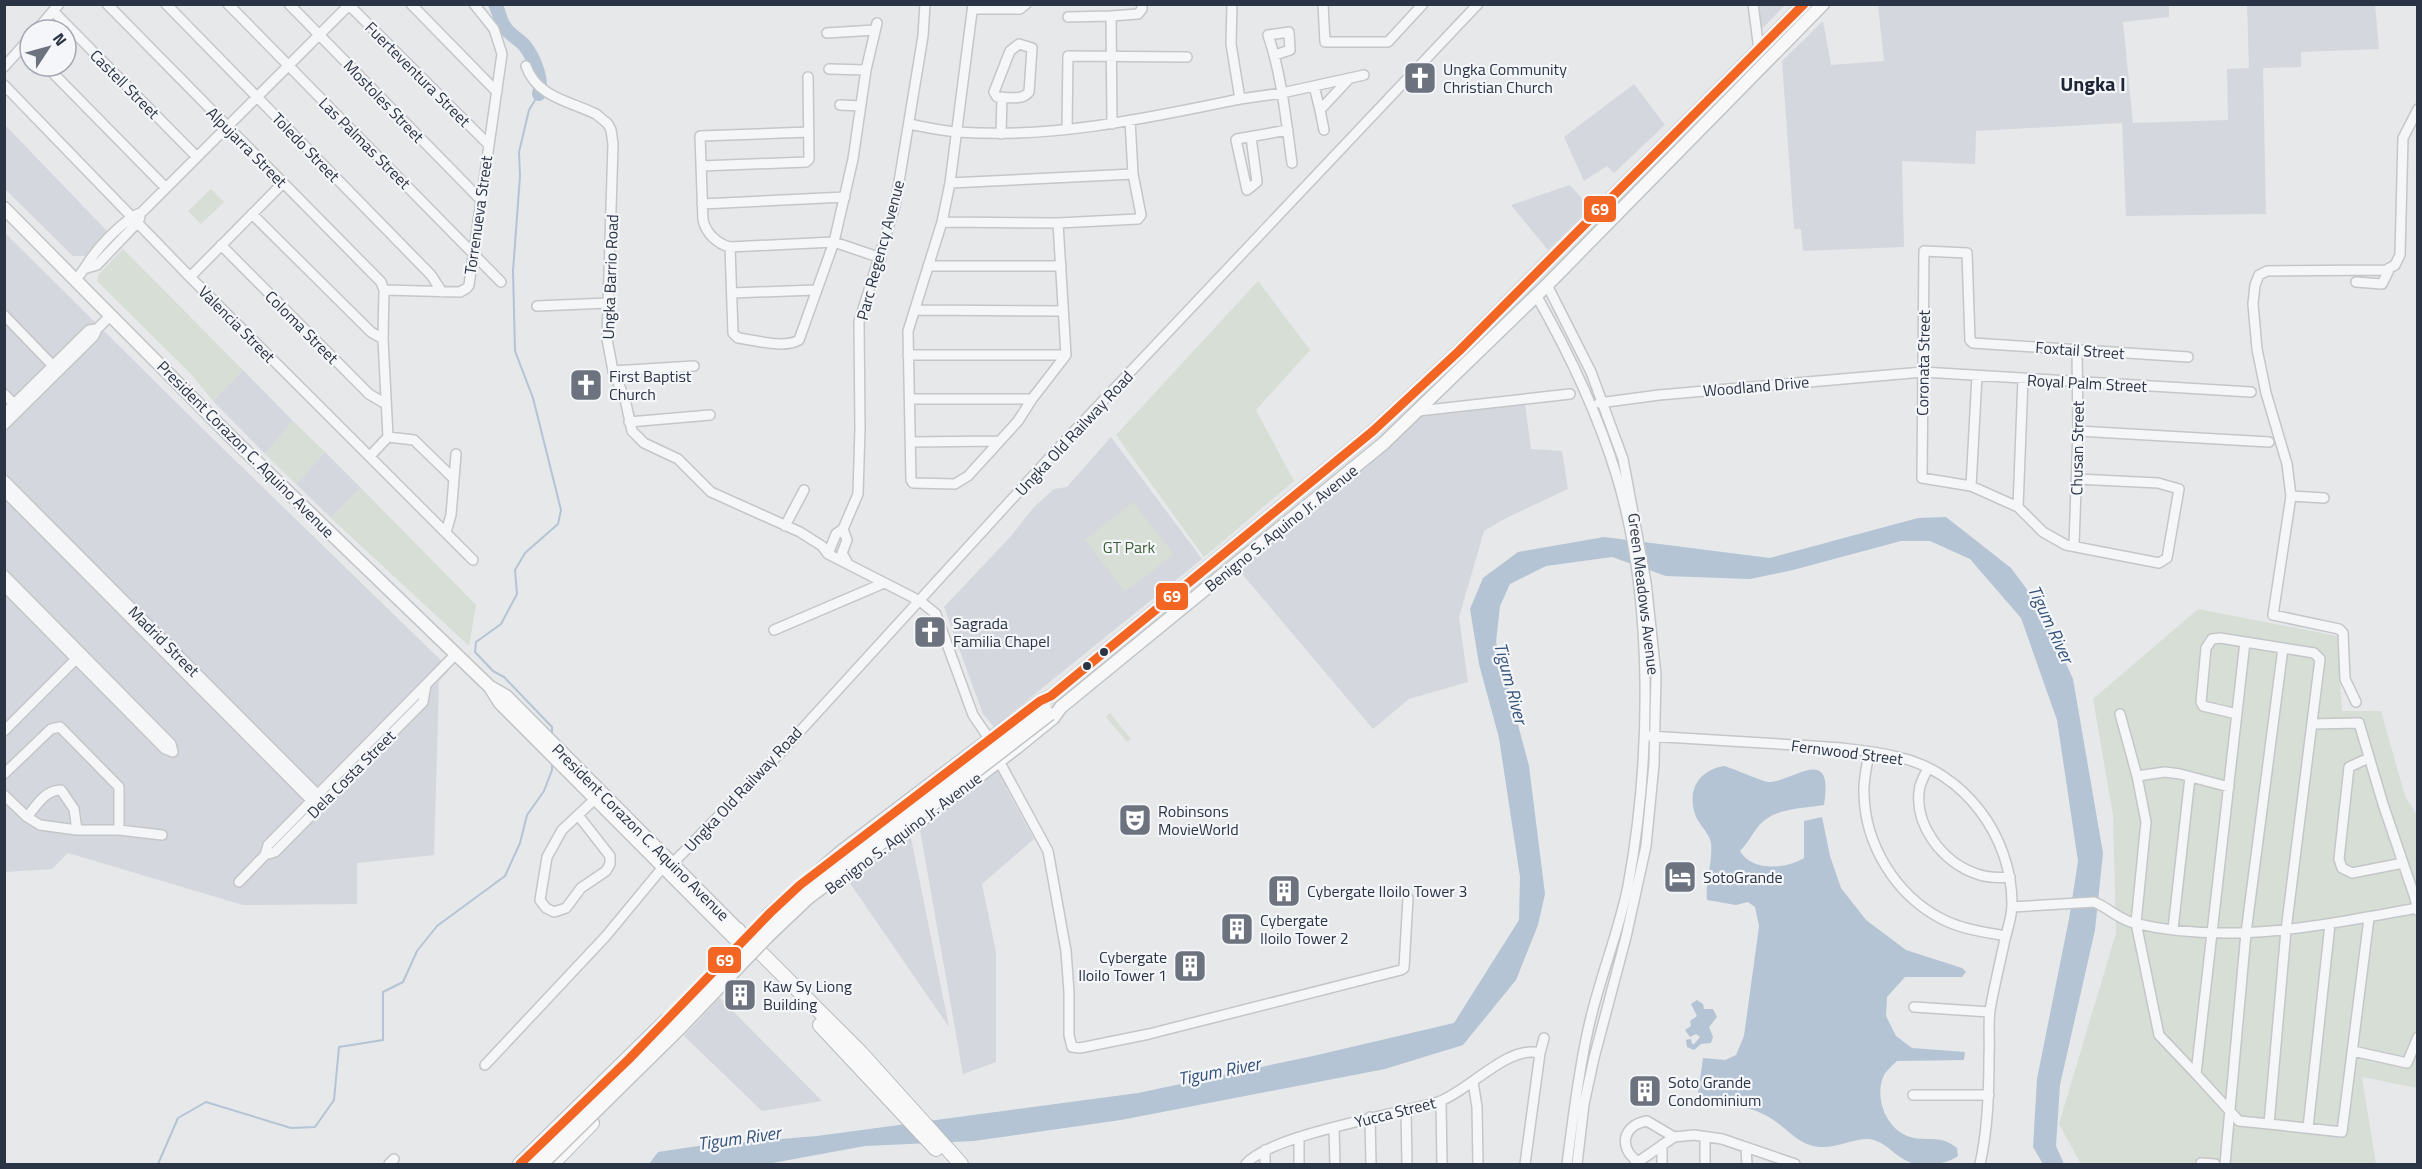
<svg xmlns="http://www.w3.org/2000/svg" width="2422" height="1169" font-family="'Titillium Web',sans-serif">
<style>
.built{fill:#d4d7dd}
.green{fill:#d6ded6}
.water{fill:#b4c4d5}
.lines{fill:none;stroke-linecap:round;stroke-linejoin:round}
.stream{stroke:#b4c4d5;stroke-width:2}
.river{stroke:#b4c4d5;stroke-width:14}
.minor-casing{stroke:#c4c6c8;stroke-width:12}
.major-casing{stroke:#c2c5c8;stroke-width:15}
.highway-casing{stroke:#b8bbbf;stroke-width:16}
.minor{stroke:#f5f6f7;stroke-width:9}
.major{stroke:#f8f8f8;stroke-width:12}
.highway{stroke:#f8f8f8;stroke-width:14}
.major-bridge-casing{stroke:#c2c5c8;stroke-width:15;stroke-linecap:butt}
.major-bridge{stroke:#f8f8f8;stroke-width:12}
.bus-1-casing{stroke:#f4f6f9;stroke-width:14}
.bus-1{stroke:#f26522;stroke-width:9}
.bus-dot{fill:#2b3445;stroke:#f4f6f9;stroke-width:2}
.labels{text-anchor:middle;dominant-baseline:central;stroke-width:4.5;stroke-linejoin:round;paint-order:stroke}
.poi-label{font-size:16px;fill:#2b3445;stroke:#f4f6f9;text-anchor:start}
.street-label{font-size:16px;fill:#2b3445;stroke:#f4f6f9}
.park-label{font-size:16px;fill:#3f6138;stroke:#f4f6f9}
.water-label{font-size:18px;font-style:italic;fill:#34527a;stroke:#f4f6f9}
.quarter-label{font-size:20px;font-weight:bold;fill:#1d2536;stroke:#f4f6f9}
.line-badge{stroke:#f4f6f9;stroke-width:2}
.badge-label{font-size:16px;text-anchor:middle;font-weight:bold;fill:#fff}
</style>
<rect width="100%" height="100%" fill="#e6e8ea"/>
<!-- built -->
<path class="built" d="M1757 4 1785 5 1760 31Z
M1878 5H2169V17L2123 22 2133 123 2228 120 2227 69 2249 68 2247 5H2375L2379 49 2301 52V67L2263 68 2266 214 2126 216 2122 123 1976 131 1975 164 1902 161 1904 247 1803 251 1801 229H1794L1782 61 1823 21 1831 65 1884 61Z
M1634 84 1665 125 1614 173 1607 166 1584 181 1564 137Z
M4 124 108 232 86 256H73L5 189Z
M1570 185 1590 208 1548 250 1511 205Z
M4 232 208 434 450 669 439 681 434 855 357 863V904L243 905 68 853 52 869 5 872Z
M243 370 293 421 265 454 213 401Z
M1525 404 1531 449 1562 451 1568 489 1506 518 1484 531 1459 617 1468 682 1409 699 1373 729 1238 569 1326 501 1380 455 1424 412Z
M1111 437 1202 559 994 727 983 714 944 607 1011 536 1034 507 1054 489 1067 487Z
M325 452 361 488 331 518 296 484Z
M1001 768 1008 780 1006 788 1034 839 982 884 996 952V1062L963 1074 920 830Z
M910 833 949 1027 847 879Z
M719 998H720L822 1101 762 1111 684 1036Z"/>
<!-- green -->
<path class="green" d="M211 189 224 202 201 224 188 211Z
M123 249 243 370 213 401 191 374 97 281 98 275Z
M1258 281 1310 350 1256 410 1294 481 1204 557 1116 435Z
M293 421 325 452 296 484 265 454Z
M361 488 476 605 469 646 331 518Z
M1133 502 1174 554 1125 592 1085 540Z
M2198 609 2337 636 2342 711H2381L2405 796 2417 815V1088L2362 1077 2376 1164H2081L2059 1124 2116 933 2113 815 2093 699Z
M1110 713 1131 739 1127 742 1106 717Z"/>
<!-- water -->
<path class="water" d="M1946 517 2011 568 2040 607 2073 679 2103 853 2095 930 2060 1085 2056 1146 2064 1164H2043L2033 1147 2037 1079 2069 919 2078 861 2057 720 2021 618 1970 559 1930 541H1901L1793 570 1750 579 1666 576 1612 557 1546 566 1510 584 1500 606 1496 642 1529 766 1545 894 1538 925 1516 980 1463 1045 1385 1069 1121 1120 974 1141 865 1146 767 1164H649L658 1152 698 1146 817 1136 1138 1093 1313 1056 1454 1023 1519 920 1520 877 1499 738 1479 664 1470 609 1483 578 1518 552 1604 537 1770 558 1918 518Z
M1724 766C1732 768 1764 782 1768 782 1794 782 1834 742 1824 805 1802 809 1773 807 1757 828 1751 836 1747 844 1740 851 1752 872 1786 869 1804 858V821L1822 817 1830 856 1841 888 1866 920 1906 950 1962 968 1966 972 1962 977H1905L1887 997 1886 1016 1896 1036 1912 1048 1965 1052 1964 1060 1897 1061C1893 1065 1887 1070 1884 1075 1874 1096 1885 1127 1907 1136 1926 1143 1939 1133 1957 1148L1958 1156C1947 1164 1922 1168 1909 1162 1896 1157 1888 1144 1874 1140 1856 1135 1833 1153 1810 1145 1795 1140 1785 1127 1772 1119 1748 1103 1727 1107 1701 1105L1698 1094 1703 1058 1725 1060 1736 1055 1744 1036 1758 934 1759 926 1755 907 1748 902 1736 905 1707 900C1705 881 1713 862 1711 843 1709 832 1698 824 1695 814 1687 790 1699 770 1724 766Z
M1697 1000 1703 1004 1704 1009H1713L1717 1017 1709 1027 1713 1037 1711 1043 1701 1044 1694 1050 1687 1047 1686 1040 1691 1039 1692 1044H1694L1700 1037 1696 1034 1690 1037 1685 1030 1691 1026 1690 1021 1697 1016 1691 1004Z"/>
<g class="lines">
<!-- stream -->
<path class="stream" d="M539 94 529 110 519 152 520 176 513 271 515 351 533 398 561 510 558 524 525 553 515 570 517 594 501 624 476 642 475 652 493 671 504 677 552 727V735
M158 1164 178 1118 206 1102 291 1128 315 1127 334 1100 339 1047 383 1040V992L403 982 417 951 437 926 505 876 520 843 527 815 544 791 552 770V761"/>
<!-- river -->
<path class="river" d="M495 4C500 13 500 23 507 30 512 36 520 40 525 46 534 58 543 79 539 94"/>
<!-- minor casing -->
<g class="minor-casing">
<path id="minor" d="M107 4 381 282 384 290 383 339 388 437
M166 4 431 275 442 292
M228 4 501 282
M289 4 480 199
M348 4 488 144
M411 4 497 92
M973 4 950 183 942 222 908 331 911 480 913 483 955 484 968 476 1018 421 1032 399 1066 355 1058 223
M1323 4 1325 42H1388L1423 4
M1753 4 1759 50
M973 9H1020L1026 4
M53 11 197 157
M1068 17 1111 16
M37 30 59 4
M827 33 875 30
M1019 44 1032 48 1029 92C1022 101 1007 97 997 97L994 92 1010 51Z
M1275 55 1290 50 1289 32 1268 35C1282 76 1286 121 1292 163
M46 66 166 188
M526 66C537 97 569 101 596 114L608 124 611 130 613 144 607 339 613 371 625 399 632 431 644 443 678 459 711 492 800 532 822 546 828 554 920 601 936 614 973 715 990 740
M4 67 30 38
M829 69 866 70
M4 85 190 277 473 560
M1314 86 1320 110
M1240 99 1282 93 1364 75
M840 105 861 106
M909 124C925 127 942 131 958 132 1053 139 1148 118 1240 99L1231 44 1232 4
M1112 124 1111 16 1138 14 1142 9V4
M1067 129 1068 56 1187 57
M1324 130 1320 110 1348 80
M809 132 700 136 703 220C706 233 717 244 730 247L834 242 881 258
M1001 134 1002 97
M1251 137 1257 182 1247 190 1236 140 1237 139 1288 130
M701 166 806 162 809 159 808 77
M950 183 1133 174
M702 204 845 197
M252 214 371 332 383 339
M942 222 1058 223 1138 219 1141 215 1133 174 1130 120
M221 245 369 394 386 404
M730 247 733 333 738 338C755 340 784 349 799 340L834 242 853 159 866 70 877 23
M928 266H1061
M87 268 97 265 138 222 140 217
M190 277 283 183
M75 280C84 271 86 265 92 257 102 243 126 218 142 212L350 4
M2356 282 2382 284 2390 268
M1547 285 1591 372 1623 459 1646 582 1656 675 1654 764 1646 846 1626 937 1594 1058 1584 1104 1577 1164
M384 290 460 292 467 288 469 285 502 54 494 29 474 4
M732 293 815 290
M1536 295C1569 353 1598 414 1617 477 1654 601 1651 760 1628 886 1618 935 1598 982 1588 1030 1578 1074 1573 1120 1567 1164
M537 306 608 303
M915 310 1063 311
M4 315 57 370
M908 355H1066
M613 371 694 366
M4 394 18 408
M910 399H1032
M1599 403 1659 395 1923 372 2251 392
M1418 411 1570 394
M4 414 89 330 97 329
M629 422 710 415
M4 425 94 336 97 329 111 315
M2078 431 2269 442
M388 437 414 440 452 477
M912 442 998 441
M370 456 388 437
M2077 479 2158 483 2179 489 2167 558 2159 563 2066 545 2043 532 2018 507 1971 486 1922 478 1924 251 1967 253 1970 340 1973 343 2188 357
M4 480 324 801
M1971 486 1977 376
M4 491 318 807
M2291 496 2324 498
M2018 507 2023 379
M785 526 804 490
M843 529 858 494 860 428 859 322 895 206 923 36 925 4
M843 529 847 540 842 553 847 562
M446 532 451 515 456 454
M2074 545 2078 431 2077 351
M828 554 836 534 843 529
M4 575 171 744 173 752
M4 586 165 749 173 752
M774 630 884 583
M2245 642 2196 1074 2239 1121 2269 1124
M2356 702 2345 679 2343 633 2339 629 2273 615 2291 496 2287 464 2266 393 2257 349 2253 304 2255 285 2259 275 2267 271 2386 270 2395 265 2400 255 2403 138 2418 109
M2120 714 2137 776 2146 822 2136 923 2159 1035 2196 1074
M2237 714 2203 706 2201 702 2206 648 2212 639 2220 638 2314 653 2320 659 2286 930 2269 1124 2342 1132 2369 918
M2312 724 2359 723 2383 804 2415 898 2418 911
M4 731 79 656
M1649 736C1698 739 1746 742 1795 745 1829 747 1865 749 1898 757 1965 772 2012 837 2012 904 2012 917 2008 927 2005 939 2000 963 1994 987 1990 1010 1988 1025 1990 1041 1989 1056 1989 1092 1988 1129 1980 1164
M1869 753C1867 766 1863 780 1864 794 1865 844 1895 894 1940 918 1960 929 1984 932 2006 936
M2369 758 2349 767 2339 859 2342 868 2352 873 2403 863
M999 761 1048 851 1066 951 1069 992V1035L1072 1047 1080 1048 1149 1034 1401 970 1404 968 1408 898
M1928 768C1925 774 1922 780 1920 786 1912 824 1943 863 1977 874 1988 878 1999 878 2010 877
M4 774 51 729 60 727 119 787V830
M2137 776 2165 772 2180 774 2229 787
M4 795 27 817 40 825 77 830H119L162 835
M578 815 610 856V864L606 871 581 888 566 908 554 912 546 908 540 900 547 857 562 830 595 799
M27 817C37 805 45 790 61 790L74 809 77 830
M265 855 275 852 423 702 426 685
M672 864 782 751 1063 443 1478 4
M239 882 265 855 268 845 456 654
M2012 907 2094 902C2109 908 2118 919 2134 923 2229 946 2324 925 2417 908
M2173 929 2190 777
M1914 1007 1990 1012
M2353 1051 2407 1063 2418 1037
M485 1065 606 936 663 867
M1473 1082 1477 1107 1478 1164
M1913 1095H1989
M1441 1101 1442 1164
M1406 1110 1407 1164
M1370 1117 1371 1164
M1334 1128 1335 1164
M2308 1128 2330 924
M1299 1138V1164
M1705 1138V1164
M1662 1145V1164
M1746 1149 1747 1164
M1637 1161C1618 1147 1623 1125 1647 1121L1674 1137
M2201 1163 2215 1164
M389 1164 394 1159
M1246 1164C1270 1135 1398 1114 1438 1102 1468 1092 1508 1044 1540 1053
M1265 1164V1150
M1525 1164 1540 1053 1544 1038
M1635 1164 1674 1137 1694 1135 1722 1139 1795 1164
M2225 1164 2246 933 2283 648"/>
</g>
<!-- major casing -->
<g class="major-casing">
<path id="major" d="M4 208 231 437 490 687 500 703 740 944
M490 687 506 696 743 935
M879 852 1016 748 1053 718 1061 707 1384 443 1547 285 1823 4
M768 915 842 851 1040 701 1051 696 1373 431 1459 351 1804 4"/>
</g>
<!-- highway casing -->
<g class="highway-casing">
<path id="highway" d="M738 930 746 941V950
M748 940 861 1053 961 1164
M820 1025 936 1149
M520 1164 666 1021
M552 1164 592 1123"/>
</g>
<!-- minor -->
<use href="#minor" class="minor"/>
<!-- major -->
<use href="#major" class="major"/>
<!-- highway -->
<use href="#highway" class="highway"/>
<!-- major-bridge casing -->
<g class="major-bridge-casing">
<path id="major-bridge" d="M529 1164 651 1045 755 935 801 891 921 802 1044 706
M542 1164 679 1029 768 936 808 898 927 809 1050 714"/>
</g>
<!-- major-bridge -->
<use href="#major-bridge" class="major-bridge"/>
<!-- bus-1 casing -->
<g class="bus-1-casing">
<path id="bus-1" d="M520 1164 629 1059 770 913 800 885 1040 701 1051 696 1373 431 1459 351 1804 4"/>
</g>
<!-- bus-1 -->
<use href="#bus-1" class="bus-1"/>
</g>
<!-- icons -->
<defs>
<g id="church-square" transform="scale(1.725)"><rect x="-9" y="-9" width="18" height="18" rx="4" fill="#6c737f" stroke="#f4f6f9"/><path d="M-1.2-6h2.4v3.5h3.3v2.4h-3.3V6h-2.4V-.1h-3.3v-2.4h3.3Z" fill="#fff"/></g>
<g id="theatre-square" transform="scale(1.725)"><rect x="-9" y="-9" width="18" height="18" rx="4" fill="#6c737f" stroke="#f4f6f9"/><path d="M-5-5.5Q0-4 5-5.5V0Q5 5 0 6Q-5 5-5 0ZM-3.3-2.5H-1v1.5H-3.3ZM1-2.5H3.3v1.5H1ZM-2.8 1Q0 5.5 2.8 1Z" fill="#fff"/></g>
<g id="hotel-square" transform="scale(1.725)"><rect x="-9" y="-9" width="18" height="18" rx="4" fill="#6c737f" stroke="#f4f6f9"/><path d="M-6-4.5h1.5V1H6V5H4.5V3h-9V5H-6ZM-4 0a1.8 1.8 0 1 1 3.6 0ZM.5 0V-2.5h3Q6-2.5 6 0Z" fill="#fff"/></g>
<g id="building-square" transform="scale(1.725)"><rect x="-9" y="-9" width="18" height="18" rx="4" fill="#6c737f" stroke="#f4f6f9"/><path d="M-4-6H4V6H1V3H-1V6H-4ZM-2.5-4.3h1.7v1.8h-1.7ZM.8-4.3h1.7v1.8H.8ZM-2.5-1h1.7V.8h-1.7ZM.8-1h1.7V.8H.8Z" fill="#fff"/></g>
</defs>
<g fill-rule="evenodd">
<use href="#church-square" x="1420" y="78"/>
<use href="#church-square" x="586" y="385"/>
<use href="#church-square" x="930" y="632"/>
<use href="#theatre-square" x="1135" y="820"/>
<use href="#hotel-square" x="1680" y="877"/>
<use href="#building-square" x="1284" y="891"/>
<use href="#building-square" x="1237" y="929"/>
<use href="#building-square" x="1190" y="966"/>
<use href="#building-square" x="740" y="995"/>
<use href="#building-square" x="1645" y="1091"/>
</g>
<!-- markers -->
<g class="bus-dot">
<circle cx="1104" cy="652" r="5"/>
<circle cx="1087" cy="666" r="5"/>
</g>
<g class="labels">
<!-- poi labels -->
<g class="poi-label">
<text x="1443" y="69">Ungka Community<tspan x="1443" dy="18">Christian Church</tspan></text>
<text x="609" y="376">First Baptist<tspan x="609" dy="18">Church</tspan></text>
<text x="953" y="623">Sagrada<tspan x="953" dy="18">Familia Chapel</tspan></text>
<text x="1158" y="811">Robinsons<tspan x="1158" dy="18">MovieWorld</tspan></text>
<text x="1703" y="877">SotoGrande</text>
<text x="1307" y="891">Cybergate Iloilo Tower 3</text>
<text x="1260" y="920">Cybergate<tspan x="1260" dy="18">Iloilo Tower 2</tspan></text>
<text x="1167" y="957" text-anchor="end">Cybergate<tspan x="1167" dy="18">Iloilo Tower 1</tspan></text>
<text x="763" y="986">Kaw Sy Liong<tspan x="763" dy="18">Building</tspan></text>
<text x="1668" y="1082">Soto Grande<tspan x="1668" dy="18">Condominium</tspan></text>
</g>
<!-- street labels -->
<g class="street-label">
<text transform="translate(418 74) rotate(45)">Fuerteventura Street</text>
<text transform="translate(125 84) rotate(45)">Castell Street</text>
<text transform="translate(384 101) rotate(46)">Mostoles Street</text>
<text transform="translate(365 143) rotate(45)">Las Palmas Street</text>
<text transform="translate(247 147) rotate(45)">Alpujarra Street</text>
<text transform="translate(306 147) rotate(46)">Toledo Street</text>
<text transform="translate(478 215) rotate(-82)">Torrenueva Street</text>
<text transform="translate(880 250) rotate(-75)">Parc Regency Avenue</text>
<text transform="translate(610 277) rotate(-88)">Ungka Barrio Road</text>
<text transform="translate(237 324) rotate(45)">Valencia Street</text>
<text transform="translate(302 327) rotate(45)">Coloma Street</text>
<text transform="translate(2080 350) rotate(4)">Foxtail Street</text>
<text transform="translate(1923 363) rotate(-89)">Coronata Street</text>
<text transform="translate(2087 383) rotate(3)">Royal Palm Street</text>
<text transform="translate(1756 386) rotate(-5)">Woodland Drive</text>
<text transform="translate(1074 433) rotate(-47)">Ungka Old Railway Road</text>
<text transform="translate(2077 448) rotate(-89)">Chusan Street</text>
<text transform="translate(246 449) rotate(45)">President Corazon C. Aquino Avenue</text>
<text transform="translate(1281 528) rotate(-39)">Benigno S. Aquino Jr. Avenue</text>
<text transform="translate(1644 594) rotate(83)">Green Meadows Avenue</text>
<text transform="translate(164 641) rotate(45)">Madrid Street</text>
<text transform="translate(1847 752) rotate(7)">Fernwood Street</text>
<text transform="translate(351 774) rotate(-45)">Dela Costa Street</text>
<text transform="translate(743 789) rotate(-47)">Ungka Old Railway Road</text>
<text transform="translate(641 832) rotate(45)">President Corazon C. Aquino Avenue</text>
<text transform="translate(903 833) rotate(-37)">Benigno S. Aquino Jr. Avenue</text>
<text transform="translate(1395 1112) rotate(-14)">Yucca Street</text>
</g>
<!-- park labels -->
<g class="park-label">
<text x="1129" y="547">GT Park</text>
</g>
<!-- water labels -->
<g class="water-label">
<text transform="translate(2051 624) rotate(65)">Tigum River</text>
<text transform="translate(1511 683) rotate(75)">Tigum River</text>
<text transform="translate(1219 1071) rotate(-11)">Tigum River</text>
<text transform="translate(739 1138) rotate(-8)">Tigum River</text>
</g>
<!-- quarter labels -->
<g class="quarter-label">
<text x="2093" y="83">Ungka I</text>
</g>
</g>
<g class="line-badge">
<rect x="1583" y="195" width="34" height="28" rx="6" fill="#f26522"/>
<rect x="1155" y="582" width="34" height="29" rx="6" fill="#f26522"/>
<rect x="707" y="946" width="35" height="28" rx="6" fill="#f26522"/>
</g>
<g class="badge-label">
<text x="1600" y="215">69</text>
<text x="1172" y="602">69</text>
<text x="725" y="966">69</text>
</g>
<!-- border -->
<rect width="2422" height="1169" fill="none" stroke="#2b3445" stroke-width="12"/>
<!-- north arrow -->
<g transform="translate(48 48) rotate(54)"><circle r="28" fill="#f4f6f9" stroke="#a4a8b1" stroke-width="1.5"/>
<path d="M0-4.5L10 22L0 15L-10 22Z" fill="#6c737f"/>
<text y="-9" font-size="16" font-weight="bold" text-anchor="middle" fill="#2b3445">N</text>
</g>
</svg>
